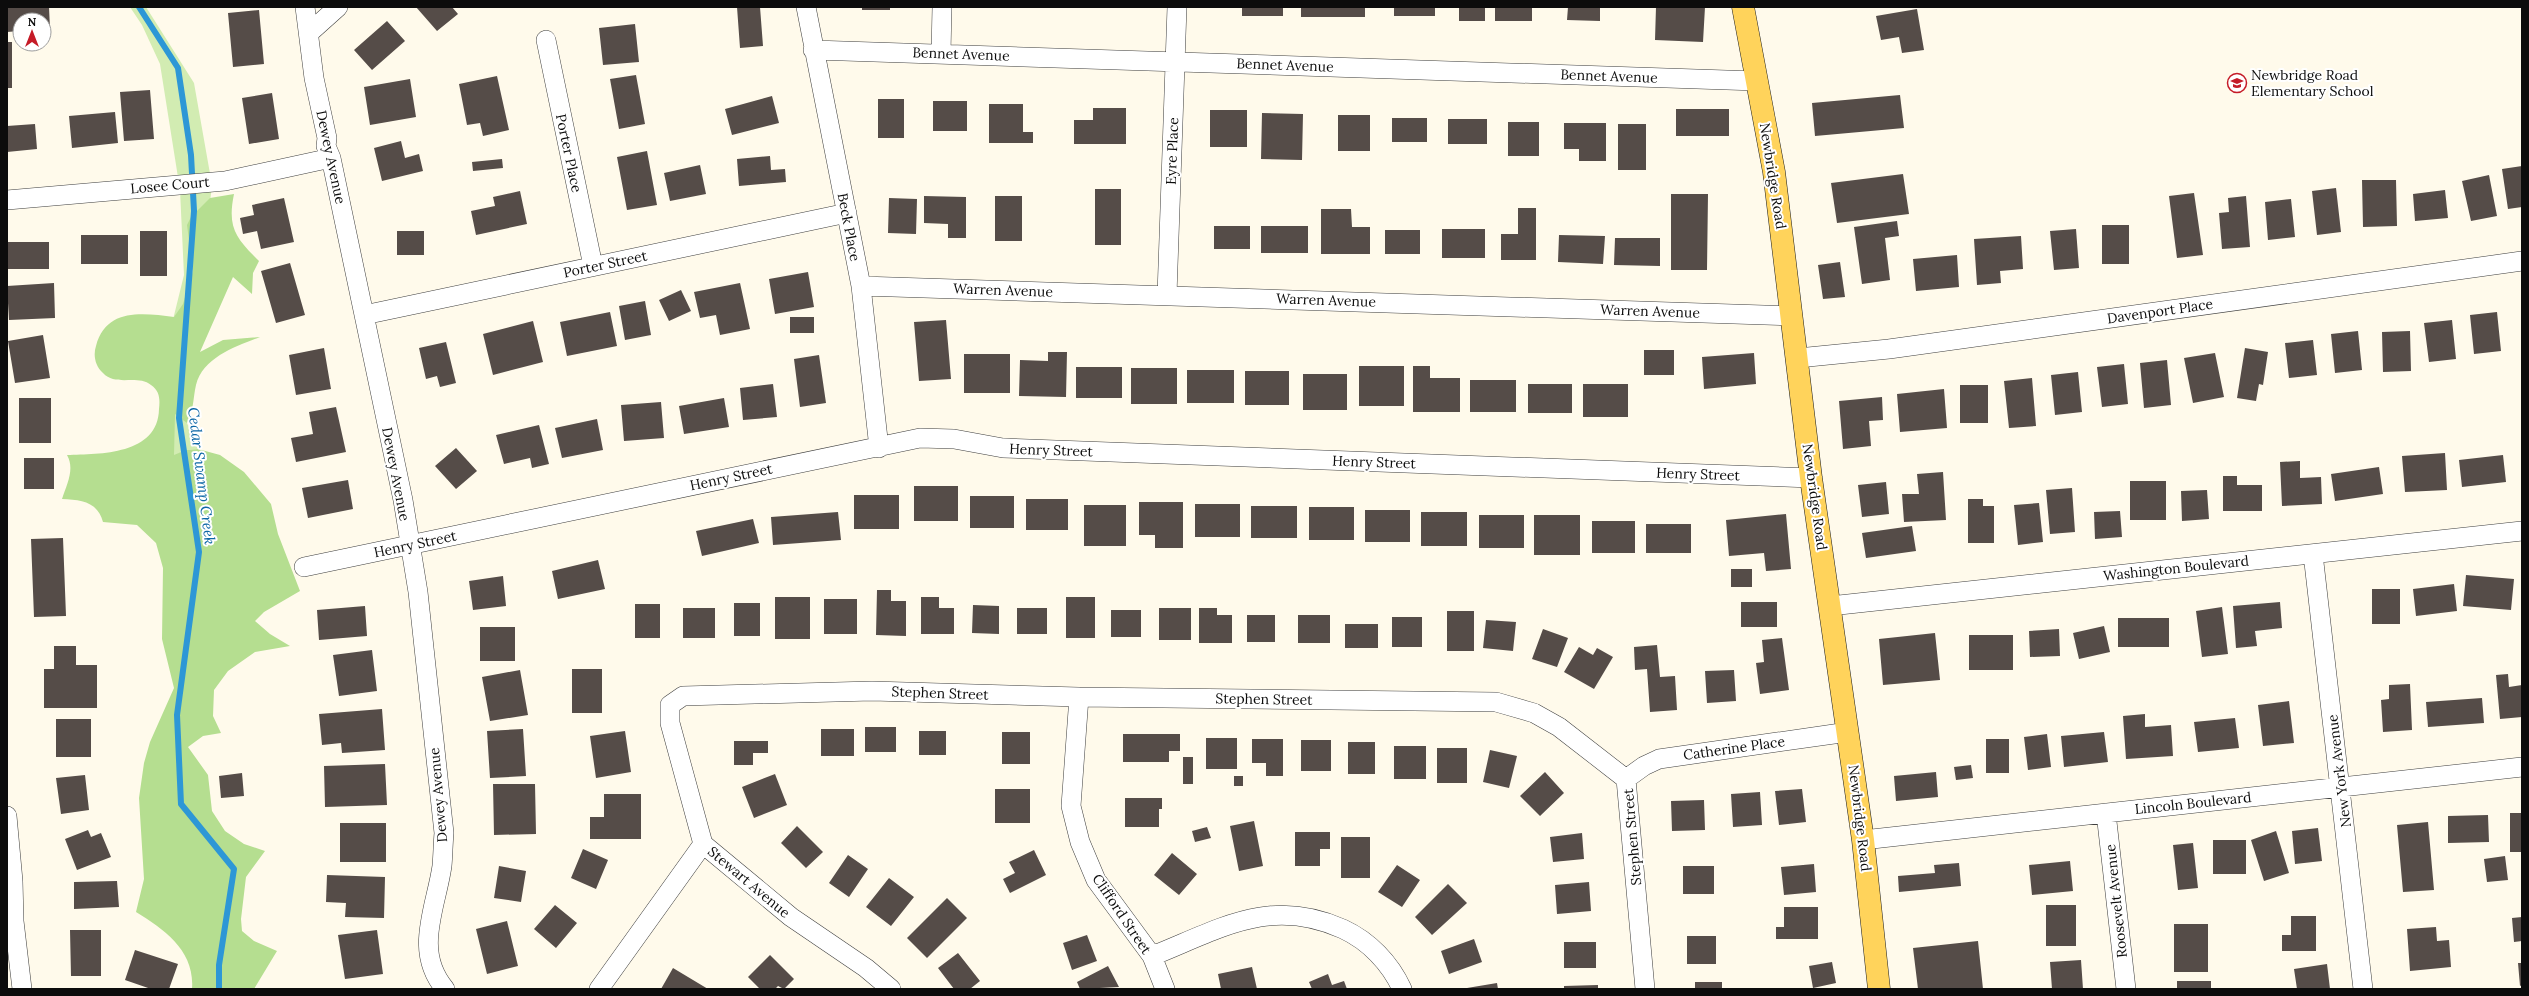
<svg xmlns="http://www.w3.org/2000/svg" width="2529" height="996" font-family="Lora,serif">
<style>
.green{fill:#d2ecb2}
.forest{fill:#b5de90}
.lines{fill:none;stroke-linecap:round;stroke-linejoin:round}
.stream{stroke:#2d97d6;stroke-width:6}
.building{fill:#554c48}
.minor-casing{stroke:#3f3f3f;stroke-width:20}
.primary-casing{stroke:#1d1d1d;stroke-width:23}
.minor{stroke:#fff;stroke-width:19}
.primary{stroke:#ffd35b;stroke-width:22}
.labels{text-anchor:middle;dominant-baseline:central;stroke-width:4;stroke-linejoin:round;paint-order:stroke}
.street-label{font-size:14px;fill:#0c0c0c;stroke:#fff}
.poi-label{font-size:14px;fill:#0c0c0c;stroke:#fff;text-anchor:start}
.water-label{font-size:15px;font-style:italic;fill:#0d67a6;stroke:#fff}
</style>
<rect width="100%" height="100%" fill="#fffaeb"/>
<!-- green -->
<path class="green" d="M130 7H146L194 83 212 185 187 406V423L198 449 186 450 174 456 164 356 184 275 180 190 160 64 142 25Z"/>
<!-- forest -->
<path class="forest" d="M234 194C227 228 236 238 259 261L253 273 252 294 233 277 200 352 223 340 260 337C237 346 203 357 196 385 193 398 194 410 187 423L175 414 174 455 186 450 198 449 220 455 244 472 271 504 278 534 300 591 264 612 255 621 270 634 290 646 255 652 228 671 214 690 213 716 221 733 203 736 188 747 208 775 212 811 225 831 244 844 265 851 246 877 241 919 242 931 254 941 277 951 254 989H192C195 951 165 930 136 912L144 879 139 798 144 763 150 742 174 688 162 639 163 568 156 543 137 525 103 522C97 501 81 500 62 499 67 484 75 469 67 455 100 454 158 455 159 409 160 400 160 391 151 385 137 374 116 387 103 373 95 366 93 355 96 346 106 308 142 313 174 317L183 304 193 271 187 225 191 217 210 198Z"/>
<g class="lines">
<!-- stream -->
<path class="stream" d="M139 7 178 68 191 155 194 211 179 418 199 552 177 715 181 804 234 869 219 965V989"/>
</g>
<!-- building -->
<path class="building" d="M7 7H49L50 29H44V20H20V31L7 32Z
M416 7H452L458 14 437 31Z
M737 7H760L763 46 740 48Z
M862 7H890V10H862Z
M1242 7H1283V16H1242Z
M1301 7H1365V17H1301Z
M1394 7H1435V16H1394Z
M1459 7H1485V21H1459Z
M1495 7H1532V21H1495Z
M1568 7H1600V21L1567 20Z
M1656 7H1705L1703 42 1655 40Z
M1917 9 1924 50 1902 53 1899 37 1881 40 1876 16Z
M259 10 264 64 233 67 228 13Z
M387 21 405 41 372 70 354 50Z
M635 24 639 62 603 65 599 28Z
M7 42H12V88H7Z
M636 75 645 124 619 129 610 79Z
M497 76 509 130 483 136 480 123 467 125 459 84Z
M410 79 416 117 370 125 364 87Z
M150 90 154 139 124 141 120 92Z
M272 93 279 139 249 144 242 98Z
M1900 95 1904 128 1815 136 1812 103Z
M772 96 779 123 732 135 725 109Z
M878 99H904V138H878Z
M933 101H967V131H933Z
M989 104H1023V132H1033V143H989Z
M1093 108H1126V144H1074V120H1093Z
M1676 109H1729V136H1676Z
M1210 110H1247V147H1210Z
M115 112 118 143 72 148 69 116Z
M1262 113 1303 114 1302 160 1261 159Z
M1338 115H1370V151H1338Z
M1392 118H1427V142H1392Z
M1448 119H1487V144H1448Z
M1508 122H1539V156H1508Z
M1564 123H1606V161H1579V149H1564Z
M35 124 37 149 7 152V126Z
M1618 124H1646V170H1618Z
M401 141 405 158 419 154 423 171 382 181 374 148Z
M647 151 657 205 627 210 617 157Z
M770 156 771 170 785 169 786 182 739 186 737 159Z
M502 159 503 168 473 171 472 162Z
M700 165 706 194 670 201 664 173Z
M2522 166V207L2508 209 2502 169Z
M1903 174 1909 214 1837 223 1831 183Z
M2489 175 2497 216 2471 221 2462 181Z
M2362 180H2396L2397 226 2363 227Z
M2336 188 2341 232 2317 235 2312 191Z
M1095 189H1121V245H1095Z
M2445 190 2448 218 2415 221 2413 194Z
M520 191 527 224 476 235 471 211 495 206 493 197Z
M2194 193 2203 255 2177 258 2169 196Z
M1671 194H1708L1707 270H1671Z
M924 196 966 197V238H948V224L924 223Z
M995 196H1022V241H995Z
M2246 196 2250 247 2222 249 2219 213 2229 212 2228 198Z
M284 198 294 242 261 249 257 231 243 234 240 218 254 215 252 205Z
M889 198 917 199 916 234 888 233Z
M2291 199 2295 237 2268 240 2265 202Z
M1518 208H1536V260H1501V234H1518Z
M1321 209H1351L1352 227H1370V254H1321Z
M1897 221 1899 236 1885 238 1890 280 1862 284 1854 227Z
M2102 225H2129V264H2102Z
M1214 226H1250V249H1214Z
M1261 226H1308V253H1261Z
M1442 229H1485V258H1442Z
M2076 229 2079 268 2054 270 2050 231Z
M1385 230H1420V254H1385Z
M140 231H167V276H140Z
M397 231H424V255H397Z
M81 235H128V264H81Z
M1559 235 1605 236 1603 264 1558 262Z
M2021 236 2023 269 2000 271 2001 283 1977 285 1974 239Z
M1615 238H1660V266L1614 265Z
M7 242H49V269H7Z
M1957 255 1959 287 1916 291 1913 259Z
M1840 262 1845 297 1823 299 1818 265Z
M290 263 305 315 276 323 261 271Z
M808 272 814 307 775 314 769 279Z
M54 283 55 318 9 320 7 286Z
M740 283 750 329 720 335 716 315 700 318 694 292Z
M681 290 691 311 669 321 659 300Z
M645 301 651 335 625 340 619 306Z
M610 312 617 346 567 356 560 322Z
M2497 312 2501 351 2474 354 2470 315Z
M790 317H814V333H790Z
M946 320 951 379 919 381 914 322Z
M2452 320 2456 359 2429 362 2424 323Z
M533 321 543 362 493 375 483 334Z
M2358 331 2362 370 2335 373 2331 334Z
M2410 331 2411 371 2383 372 2382 332Z
M43 335 50 378 15 383 8 341Z
M2313 340 2317 375 2289 378 2285 343Z
M446 342 456 383 440 387 437 376 426 379 419 348Z
M324 348 331 389 296 395 289 355Z
M2245 348 2268 352 2263 385 2259 384 2256 401 2237 398Z
M1644 350H1674V375H1644Z
M1048 352H1067L1066 397 1019 396 1020 360 1048 361Z
M1754 353 1756 384 1704 389 1702 357Z
M2215 353 2224 397 2193 403 2184 358Z
M964 354H1010V393H964Z
M819 355 826 403 800 407 794 359Z
M2167 360 2171 405 2144 408 2140 363Z
M2124 364 2128 404 2102 407 2097 367Z
M1359 366H1404V406H1359Z
M1413 366H1430V378H1460V412H1413Z
M1076 367H1122V398H1076Z
M1131 368H1177V404H1131Z
M1187 370H1234V403H1187Z
M1245 371H1289V405H1245Z
M2078 372 2082 412 2055 415 2051 375Z
M1303 374H1347V410H1303Z
M2032 378 2036 426 2009 428 2004 381Z
M1470 380H1516V412H1470Z
M773 384 777 417 743 420 740 388Z
M1528 384H1572V413H1528Z
M1583 384H1628V417H1583Z
M1960 385H1988V423H1960Z
M1944 389 1947 428 1900 432 1897 394Z
M1882 397 1883 420 1869 421 1871 446 1843 449 1839 401Z
M19 398H51V443H19Z
M724 398 729 427 684 434 679 406Z
M661 402 664 438 624 441 621 405Z
M336 407 346 452 296 462 291 438 313 434 309 412Z
M597 419 603 450 562 458 555 428Z
M539 425 549 464 532 468 530 458 504 464 496 435Z
M456 448 477 471 456 489 435 466Z
M2445 453 2447 490 2405 492 2402 456Z
M2503 455 2506 482 2462 487 2459 460Z
M24 458H54V489H24Z
M2300 461V478L2321 477 2322 504 2282 506 2280 462Z
M2379 467 2383 494 2335 501 2331 474Z
M1943 472 1946 520 1904 522 1902 494H1919L1917 474Z
M2223 476H2237V485H2262V511H2223Z
M348 480 353 509 308 518 302 488Z
M2130 481H2166V520H2130Z
M1886 482 1889 514 1862 517 1858 485Z
M914 486H958V521H914Z
M2072 488 2075 532 2050 534 2046 490Z
M2207 490 2209 519 2182 521 2181 491Z
M854 495H899V529H854Z
M970 496H1014V528H970Z
M1026 499H1068V530H1026Z
M1968 499H1983V506H1994V543H1968Z
M1139 502H1183V548H1155V535H1139Z
M2039 503 2043 542 2018 545 2014 505Z
M1195 504H1240V537H1195Z
M1084 505H1126V546H1084Z
M1251 506H1297V538H1251Z
M1309 507H1354V540H1309Z
M1365 510H1410V542H1365Z
M2120 511 2122 537 2095 539 2094 512Z
M838 512 841 540 773 545 771 517Z
M1421 512H1467V546H1421Z
M1786 514 1791 569 1766 571 1764 553 1729 556 1726 520Z
M1479 515H1524V548H1479Z
M1534 515H1580V555H1534Z
M753 519 759 543 702 556 696 531Z
M1592 521H1635V553H1592Z
M1646 524H1691V553H1646Z
M1912 526 1916 551 1866 558 1862 533Z
M63 538 66 616 34 617 31 539Z
M598 560 605 589 558 599 552 571Z
M1731 569H1752V587H1731Z
M2466 575 2514 579 2511 610 2463 606Z
M503 576 506 606 473 610 469 581Z
M2454 584 2457 611 2416 616 2413 589Z
M2372 589H2400V624H2372Z
M877 590H891V601H906V636L876 635Z
M775 597H810V639H775Z
M921 597H939V608H954V634H921Z
M1066 597H1095V638H1066Z
M824 599H857V634H824Z
M1741 602H1777V627H1741Z
M2280 602 2282 628 2255 631 2257 646 2236 648 2233 606Z
M734 603H760V636H734Z
M635 604H660V638H635Z
M973 605 999 606V634L972 633Z
M365 606 367 636 319 640 317 610Z
M2222 607 2228 654 2202 657 2196 611Z
M683 608H715V638H683Z
M1017 608H1047V634H1017Z
M1159 608H1191V640H1159Z
M1199 608H1217V615H1232V643H1199Z
M1111 610H1141V637H1111Z
M1447 611H1474V651H1447Z
M1247 615H1275V642H1247Z
M1298 615H1330V643H1298Z
M1392 617H1422V647H1392Z
M2118 618H2169V647H2118Z
M1486 620 1516 622 1513 651 1483 648Z
M1345 624H1378V648H1345Z
M2104 626 2110 652 2079 659 2073 633Z
M480 627H515V661H480Z
M1543 629 1568 638 1557 667 1532 659Z
M2059 629 2060 656 2030 657 2029 631Z
M1935 633 1940 680 1883 685 1879 639Z
M1969 635H2013V670H1969Z
M1782 638 1789 690 1760 694 1756 663 1764 662 1762 640Z
M1657 645 1660 677 1675 676 1677 710 1650 712 1647 669 1635 670 1634 647Z
M54 646H76V665H97V708H44V669H54Z
M1579 647 1593 655 1597 648 1613 657 1594 689 1564 672Z
M372 650 377 691 339 696 333 655Z
M572 669H602V713H572Z
M520 670 528 715 490 721 482 677Z
M1734 670 1736 701 1707 703 1705 671Z
M2508 674 2509 687 2522 685V717L2500 719 2496 675Z
M2410 684 2412 730 2383 732 2381 700 2389 699V685Z
M2482 698 2484 723 2428 727 2426 702Z
M2289 701 2294 743 2263 746 2258 705Z
M382 709 385 750 342 753 341 743 322 745 319 714Z
M2145 714V727L2171 725 2173 756 2126 759 2123 716Z
M2235 718 2239 748 2198 752 2194 722Z
M56 719H91V757H56Z
M865 727H896V752H865Z
M523 729 526 776 490 778 487 731Z
M821 729H854V756H821Z
M625 731 631 772 596 778 590 736Z
M919 731H946V755H919Z
M1002 732H1030V764H1002Z
M2104 732 2108 762 2064 767 2061 736Z
M1123 734H1180V751H1169V762H1123Z
M2047 734 2051 767 2028 770 2024 737Z
M1206 738H1237V769H1206Z
M1252 739H1283V776H1266V763H1252Z
M1986 739H2009V773H1986Z
M1301 740H1331V771H1301Z
M734 741H768V753H753V765H734Z
M1348 742H1375V774H1348Z
M1394 746H1426V779H1394Z
M1437 748H1467V783H1437Z
M1490 750 1517 756 1509 788 1483 782Z
M1183 757H1193V784H1183Z
M385 764 387 805 325 807 324 766Z
M1971 765 1973 778 1956 780 1954 767Z
M1545 772 1564 793 1540 816 1520 796Z
M1936 772 1938 797 1896 801 1894 776Z
M242 773 244 796 221 798 219 776Z
M775 774 787 805 754 818 742 787Z
M85 775 89 810 61 814 56 778Z
M1234 776H1243V786H1234Z
M493 784H535L536 834 494 835Z
M995 789H1030V823H995Z
M1802 789 1806 822 1779 825 1775 791Z
M1760 792 1762 825 1733 827 1731 794Z
M604 794H641V839H590V817H604Z
M1125 798H1162V809H1159V827H1125Z
M1704 800 1705 830 1672 831 1671 801Z
M2510 813H2522V852H2510Z
M2488 815 2489 842 2448 843V816Z
M1254 821 1263 866 1239 871 1230 826Z
M2428 822 2434 890 2403 892 2397 825Z
M340 823H386V862H340Z
M797 826 823 852 806 868 781 843Z
M1207 827 1211 838 1195 842 1192 831Z
M2318 828 2322 861 2295 864 2292 831Z
M88 830 91 837 101 833 111 857 77 870 65 839Z
M2276 831 2289 873 2264 881 2251 840Z
M1295 832H1330V849H1320V866H1295Z
M1582 833 1584 859 1553 862 1550 837Z
M1341 837H1370V878H1341Z
M2213 840H2246V874H2213Z
M2193 843 2198 888 2178 890 2173 845Z
M583 849 608 860 596 889 571 878Z
M1034 850 1046 875 1010 893 1003 879 1015 873 1009 862Z
M1172 853 1197 874 1179 895 1154 875Z
M848 855 868 869 849 897 829 883Z
M2505 856 2508 880 2487 882 2484 859Z
M2070 861 2073 891 2032 895 2029 865Z
M1959 863 1961 886 1899 892 1898 876 1935 873 1934 865Z
M1814 864 1816 892 1784 895 1781 867Z
M1397 865 1420 880 1402 907 1378 892Z
M499 866 526 871 521 902 494 898Z
M1683 866H1714V894H1683Z
M327 875 385 877 384 918 345 917 346 903 326 902Z
M889 878 914 897 891 926 866 907Z
M117 881 119 907 74 909V882Z
M1589 882 1591 911 1557 914 1555 885Z
M1448 884 1467 903 1432 935 1415 917Z
M947 898 967 918 927 958 907 938Z
M555 905 577 923 556 948 534 929Z
M2046 905H2076V946H2046Z
M1784 907H1818V939H1776V927H1784Z
M2291 916H2316V951H2282V935H2291Z
M2522 917V941L2514 942 2512 918Z
M507 921 518 966 487 974 476 929Z
M2174 924H2208V972H2174Z
M2436 927 2437 941 2449 940 2451 967 2410 971 2407 929Z
M70 930H101V976H71Z
M377 930 383 974 345 979 338 935Z
M1087 935 1097 961 1072 970 1063 943Z
M1687 936H1716V964H1687Z
M1474 939 1482 962 1449 974 1441 951Z
M1978 941 1983 989H1918L1913 948Z
M1564 942H1596V968H1564Z
M135 950 178 964 169 989H151L125 980Z
M958 953 980 981 970 989H954L938 968Z
M770 955 794 979 784 989 778 986 775 989H760L748 977Z
M2081 960 2083 989H2052L2050 962Z
M1832 962 1836 983 1813 988 1809 966Z
M2518 963H2522V985L2520 986Z
M2327 964 2330 989H2297L2294 969Z
M1108 966 1119 987 1080 989 1077 982Z
M1252 967 1257 989H1221L1218 974Z
M673 968 708 989H661Z
M1328 974 1332 985 1344 981 1347 989H1312L1309 982Z
M2177 981H2211V989H2177Z
M1695 982H1722V989H1695Z
M1497 983 1498 989H1467V988Z
M1598 985V989H1564V986Z"/>
<g class="lines">
<!-- minor casing -->
<g class="minor-casing">
<path id="minor" d="M305 7 314 78 327 138 326 146 331 158 403 500 418 592 444 833C443 844 443 855 442 866 436 908 413 951 445 989
M806 7 861 286 879 448
M309 33 338 7
M546 40 593 266
M813 50 1757 81
M941 53 942 7
M7 200 225 181 331 158
M861 286 1792 316
M1167 295 1177 7
M364 315 847 213
M1798 358 1889 349 2522 261
M2313 554 2363 989
M304 567 920 438 954 439 1003 448 1811 478
M1830 606 2522 531
M1079 697 1071 806 1080 842 1096 880 1152 956 1165 989
M1626 779 1644 766 1659 759 1848 732
M2106 813 2126 989
M7 816 13 881 14 921 22 989
M1863 840 2522 767
M1152 956C1220 929 1270 896 1343 929 1369 941 1390 963 1402 989
M599 989 703 844
M891 989 866 968 791 917 703 844 670 723V705L683 696 872 691 1079 697 1496 702 1534 713 1559 727 1626 779 1645 989"/>
</g>
<!-- primary casing -->
<g class="primary-casing">
<path id="primary" d="M1743 7 1774 172 1811 478 1863 840 1879 989"/>
</g>
<!-- minor -->
<use href="#minor" class="minor"/>
<!-- primary -->
<use href="#primary" class="primary"/>
</g>
<!-- icons -->
<defs>
<g id="school-ring" transform="scale(1)"><circle r="9.5" fill="#fff" stroke="#c51b27" stroke-width="1.5"/><path d="M0-5L7-2L0 1L-7-2ZM-4 1L0 2.5L4 1V4Q0 6-4 4Z" fill="#c51b27"/></g>
</defs>
<g fill-rule="evenodd">
<use href="#school-ring" x="2237" y="83"/>
</g>
<g class="labels">
<!-- street labels -->
<g class="street-label">
<text transform="translate(961 54) rotate(2)">Bennet Avenue</text>
<text transform="translate(1285 65) rotate(2)">Bennet Avenue</text>
<text transform="translate(1609 76) rotate(2)">Bennet Avenue</text>
<text transform="translate(1172 151) rotate(-88)">Eyre Place</text>
<text transform="translate(569 153) rotate(78)">Porter Place</text>
<text transform="translate(331 157) rotate(78)">Dewey Avenue</text>
<text transform="translate(1773 176) rotate(81)">Newbridge Road</text>
<text transform="translate(170 185) rotate(-5)">Losee Court</text>
<text transform="translate(849 227) rotate(79)">Beck Place</text>
<text transform="translate(605 264) rotate(-12)">Porter Street</text>
<text transform="translate(1003 290) rotate(2)">Warren Avenue</text>
<text transform="translate(1326 300) rotate(2)">Warren Avenue</text>
<text transform="translate(1650 311) rotate(2)">Warren Avenue</text>
<text transform="translate(2160 311) rotate(-8)">Davenport Place</text>
<text transform="translate(1051 450) rotate(2)">Henry Street</text>
<text transform="translate(1374 462) rotate(2)">Henry Street</text>
<text transform="translate(396 474) rotate(79)">Dewey Avenue</text>
<text transform="translate(1698 474) rotate(2)">Henry Street</text>
<text transform="translate(731 477) rotate(-12)">Henry Street</text>
<text transform="translate(1815 497) rotate(82)">Newbridge Road</text>
<text transform="translate(415 544) rotate(-12)">Henry Street</text>
<text transform="translate(2176 568) rotate(-6)">Washington Boulevard</text>
<text transform="translate(940 693) rotate(2)">Stephen Street</text>
<text transform="translate(1264 699) rotate(1)">Stephen Street</text>
<text transform="translate(1734 748) rotate(-8)">Catherine Place</text>
<text transform="translate(2339 771) rotate(-97)">New York Avenue</text>
<text transform="translate(438 795) rotate(-95)">Dewey Avenue</text>
<text transform="translate(2193 803) rotate(-6)">Lincoln Boulevard</text>
<text transform="translate(1860 818) rotate(83)">Newbridge Road</text>
<text transform="translate(1632 837) rotate(-95)">Stephen Street</text>
<text transform="translate(749 882) rotate(40)">Stewart Avenue</text>
<text transform="translate(2116 901) rotate(-96)">Roosevelt Avenue</text>
<text transform="translate(1122 914) rotate(56)">Clifford Street</text>
</g>
<!-- poi labels -->
<g class="poi-label">
<text x="2251" y="75">Newbridge Road<tspan x="2251" dy="16">Elementary School</tspan></text>
</g>
<!-- water labels -->
<g class="water-label">
<text transform="translate(202 476) rotate(83)">Cedar Swamp Creek</text>
</g>
</g>
<!-- border -->
<rect width="2529" height="996" fill="none" stroke="#0c0c0c" stroke-width="16"/>
<!-- north arrow -->
<g transform="translate(32 32)"><circle r="19" fill="#ffffff" stroke="#9e9e9e"/>
<path d="M0-3L7 15L0 10L-7 15Z" fill="#c51b27"/>
<text y="-6" font-size="11" font-weight="bold" text-anchor="middle" fill="#0c0c0c">N</text>
</g>
</svg>
